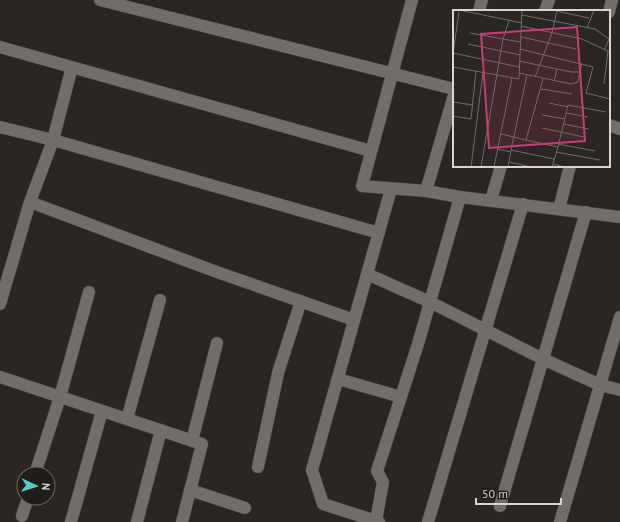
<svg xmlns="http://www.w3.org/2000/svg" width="620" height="522" font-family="'PT Sans',sans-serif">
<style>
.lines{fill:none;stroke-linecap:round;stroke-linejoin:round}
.street-casing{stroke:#46423f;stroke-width:13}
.street{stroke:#716d69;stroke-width:12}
.inset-road{fill:none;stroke:#6f6c69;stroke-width:1}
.view{fill:#c63e73;fill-opacity:0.15;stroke:#c63e73;stroke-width:2}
.inset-edge{fill:none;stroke:#d7d4d2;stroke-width:2}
</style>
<rect width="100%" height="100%" fill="#2a2623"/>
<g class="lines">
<!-- street casing -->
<g class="street-casing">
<path id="street" d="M100 0 454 89
M412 0 362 186 426 191 460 197 620 217
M479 11 482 0
M545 11 549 0
M609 12 612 0
M0 47 371 151
M609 125 620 129
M0 127 53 140 379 233
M426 191 454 95
M491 200 501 166
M30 202 53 140 72 67
M559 209 570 166
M367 274 430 302 543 359 600 385 620 390
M0 304 30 202 214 271 354 320
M0 377 202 444 182 522
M338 379 401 397
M127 419 160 300
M192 441 217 343
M258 467 278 373 301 301
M35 474 60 397 89 292
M190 490 245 508
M500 506 586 212
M22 516 28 498
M376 521 383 482 377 471 418 344 460 197
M71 522 102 411
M137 522 161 430
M379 522 323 504 312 470 391 189
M428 522 523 204
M560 522 620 317"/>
</g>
<!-- street -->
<use href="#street" class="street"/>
</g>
<!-- overview -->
<g transform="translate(453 10)">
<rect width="157" height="157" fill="#2a2623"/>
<path class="inset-road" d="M6 0 69 13M103 1 136 8M69 5 142 19 156 29 152 39M68 16 129 29 157 42M134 18 141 0M17 23 67 32M68 27 123 39M15 34 67 45M67 39 140 57 133 83 157 89M0 43 66 57M0 43 6 2M66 51 118 62H127M0 57 66 69 69 0M66 63 118 74 125 72 129 53M82 67 99 23 104 0M90 69 73 130 105 137 99 157M101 71 104 59M151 74 155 41M88 79 119 84M0 92 20 95M96 93 115 97M113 103 135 107M89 105 112 109M0 106 18 109 23 61M110 114 136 119M89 118 131 127M48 124 73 130M105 134 142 141M105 137 115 95 153 102M44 139 58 142M58 140 74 65M103 142 147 150M56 152 78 157M100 154 112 157M18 157 30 62M28 157 50 29 56 11M41 157 59 68M55 157 58 140 101 149"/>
<path class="view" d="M124 17 132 131 36 138 28 24Z"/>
<rect width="157" height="157" class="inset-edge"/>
</g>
<!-- north arrow -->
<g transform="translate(36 486) rotate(94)"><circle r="19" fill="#201d19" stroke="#696663"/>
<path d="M0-3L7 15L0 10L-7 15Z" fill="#54cdc8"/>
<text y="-6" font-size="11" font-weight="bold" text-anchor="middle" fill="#d7d4d2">N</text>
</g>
<!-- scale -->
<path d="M476 498v6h85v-6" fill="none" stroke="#d7d4d2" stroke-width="2"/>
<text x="482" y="498" font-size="12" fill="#d7d4d2" stroke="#201d19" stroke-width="3" paint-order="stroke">50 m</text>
</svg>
